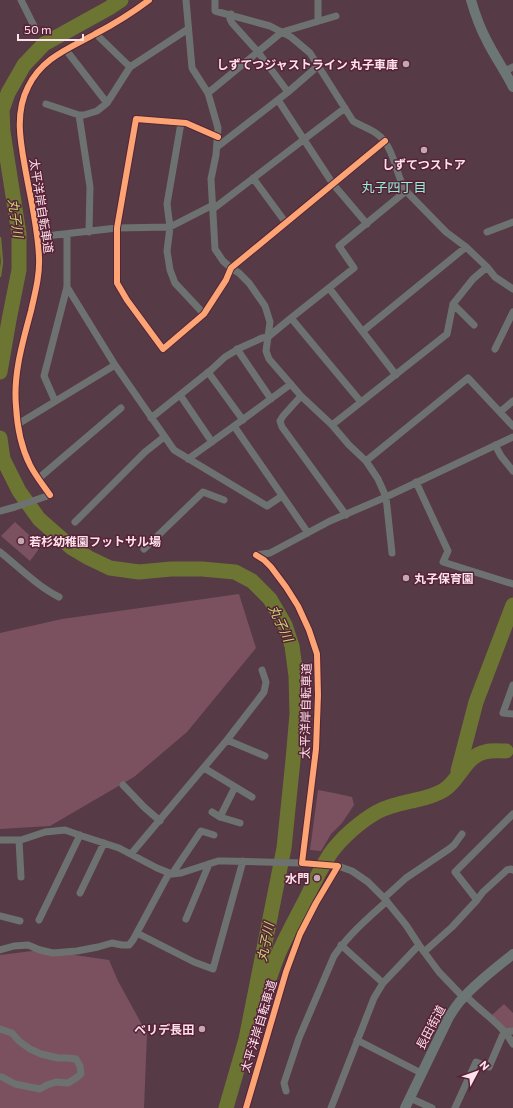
<svg xmlns="http://www.w3.org/2000/svg" width="513" height="1108" font-family="Commissioner,'Noto Sans JP',sans-serif">
<style>
.green{fill:#7b5160}
.lines{fill:none;stroke-linecap:round;stroke-linejoin:round}
.stream{stroke:#6d7533;stroke-width:2.5}
.river{stroke:#6d7533;stroke-width:15}
.minor{stroke:#6d7271;stroke-width:7}
.secondary{stroke:#6c7674;stroke-width:10}
.cycleway-casing{stroke:#572237;stroke-width:8}
.cycleway{stroke:#fda474;stroke-width:6}
.poi-dot{fill:#c3a7b1;stroke:#572237;stroke-width:1.5}
.labels{text-anchor:middle;dominant-baseline:central;stroke-width:3;stroke-linejoin:round;paint-order:stroke}
.poi-label{font-size:12px;font-weight:bold;fill:#fee2eb;stroke:#572237;text-anchor:end}
.street-label{font-size:12px;fill:#fee2eb;stroke:#572237}
.neighbourhood-label{font-size:13px;fill:#8ff2db;stroke:#572237}
.water-label{font-size:13px;font-style:italic;fill:#c5d770;stroke:#572237}
</style>
<rect width="100%" height="100%" fill="#563a45"/>
<!-- green -->
<path class="green" d="M15 522 41 546 30 561 1 536Z
M239 594 256 648 187 732 134 777 50 826 0 829V633L62 619Z
M318 790 334 793 352 797 354 805 342 823 331 834 321 851 310 850Z
M40 950 109 960 118 981 147 1034 144 1108H0V955Z
M504 1004 513 1013V1028L507 1030 492 1015Z"/>
<g class="lines">
<!-- stream -->
<path class="stream" d="M0 238 2 262 0 276
M0 450 3 459"/>
<!-- river -->
<path class="river" d="M0 372 9 320 19 270V234L3 132 2 110 8 93 24 65 44 44 109 8 121 0
M0 438 3 459 19 491 39 519 72 548 89 558 110 568 139 572 171 569H202L235 572 252 581 270 599 285 625 292 646 296 676 297 714 293 760 284 848 246 1039 226 1108
M458 771 476 702 513 605
M262 999C268 983 273 966 280 950 288 933 297 916 306 899 313 884 321 868 330 854 341 838 361 821 377 812 398 800 425 802 444 790 460 780 465 756 485 752 492 750 499 751 506 751"/>
<!-- minor -->
<path class="minor" d="M21 0 36 30
M186 0 192 68 208 93 218 128 216 155 211 179 215 249 223 261 231 268 239 273 249 283 265 306 270 322 266 351 269 359 301 396 332 425 349 445 366 461 378 479 386 497 392 553
M215 0V11L270 26 291 37 310 53 353 121C364 128 378 131 385 142 396 157 396 176 406 191L446 232 466 247 487 267 495 277 513 289
M231 14 230 19 232 23 258 52 288 92
M318 21V0
M96 34 130 67
M66 50 107 103
M505 71 513 67
M208 93 282 32 336 16
M278 100 333 184 367 224
M46 104 79 115H84L97 111 107 103 130 67 188 29
M79 115 90 187 89 232
M181 123 167 204 170 227 167 251 170 270 175 283 204 314
M218 137 186 123 136 119 117 228V283L127 300 163 349 204 314 226 280 231 268 385 141
M217 147 288 92 318 66
M253 178 286 223
M213 209 345 108
M487 232 513 222
M37 237 117 228 170 227 213 205
M67 287 115 365 174 450 267 506 282 496
M329 288 396 375
M453 304 474 325
M363 331 466 247
M237 349 271 399
M495 349 513 312
M208 372 243 420
M180 395 212 442
M301 396 283 416 280 421 282 427 346 515
M55 401 44 376 67 287V234
M361 402 291 318 354 268 339 246 406 191
M500 412 513 401
M151 418 211 370 225 357 240 348 262 338 268 337 291 318
M18 424 115 365
M332 425 447 334 453 304 473 279 487 267
M234 426 308 533
M495 445 501 456 513 471
M188 459 234 426 291 384
M366 461 468 378 513 426
M39 478 121 408
M416 482 448 551 443 562 513 584
M0 511 15 507 50 495
M75 522 145 452 164 437
M144 549 203 492 224 500
M0 552C19 567 37 586 59 597
M256 555 270 553 330 521 386 497 513 437
M513 685 503 713 513 714
M227 740 265 756
M204 768 252 797
M123 785 144 807 160 821
M212 812 220 817 240 823
M220 817 235 787
M0 840H21L45 832 65 830 79 835 119 848 157 868 172 874 181 873 218 861H225L302 863 338 866 352 871 368 882 384 898 406 925 419 945 439 972 463 997
M19 840 21 877
M131 854 227 740 264 692 266 682 262 670
M172 874 201 831 214 835
M80 893 104 843
M384 898 406 878 449 849 454 845 462 834
M477 900 455 872 513 814
M0 916 20 921
M186 919 209 864
M39 920 80 835
M137 933 194 962 213 969 243 861
M341 945 383 983
M0 950 14 946 28 945 40 950 53 953 77 951 98 947 112 943 122 945H129L133 940 169 873
M424 952 452 927 477 900 483 892 507 870 511 869 513 870
M465 995C481 1012 502 1024 513 1044
M0 1029 12 1033 19 1041 30 1049 41 1054 58 1058H68L76 1059 80 1066 81 1074 76 1078 68 1083 56 1082 47 1085 40 1089 15 1084 2 1077
M357 1040 421 1073
M286 1091 284 1083 299 1038 334 956C349 934 368 918 387 901
M410 1098 432 1108
M331 1108 374 998 383 983 419 945
M455 1108 476 1062 489 1067 504 1032 513 1031"/>
<!-- secondary -->
<path class="secondary" d="M471 0C475 14 480 28 487 41 495 57 505 71 513 87
M405 1108 448 1019C452 1012 457 1004 463 998 477 982 496 968 513 954"/>
<!-- cycleway casing -->
<g class="cycleway-casing">
<path id="cycleway" d="M218 137 186 123 136 119 117 228V283L127 300 163 349 204 314 226 280 231 268 385 141
M50 495C43 485 35 475 30 465 21 447 17 425 16 406 13 374 23 341 31 311 35 293 40 275 39 257 38 229 31 201 26 173 21 145 14 114 28 87 42 58 68 49 95 34 114 24 132 13 149 0
M246 1108 286 972 300 934 316 903 338 866 302 863 316 749 318 695 317 654 309 630 298 606 286 587 271 567 264 560 256 555"/>
</g>
<!-- cycleway -->
<use href="#cycleway" class="cycleway"/>
</g>
<!-- markers -->
<g class="poi-dot">
<circle cx="406" cy="64" r="4"/>
<circle cx="424" cy="150" r="4"/>
<circle cx="21" cy="541" r="4"/>
<circle cx="406" cy="578" r="4"/>
<circle cx="317" cy="878" r="4"/>
<circle cx="202" cy="1029" r="4"/>
</g>
<g class="labels">
<!-- poi labels -->
<g class="poi-label">
<text x="398" y="64">しずてつジャストライン 丸子車庫</text>
<text x="424" y="164" text-anchor="middle">しずてつストア</text>
<text x="29" y="541" text-anchor="start">若杉幼稚園フットサル場</text>
<text x="414" y="578" text-anchor="start">丸子保育園</text>
<text x="309" y="878">水門</text>
<text x="194" y="1029">ベリデ長田</text>
</g>
<!-- street labels -->
<g class="street-label">
<text transform="translate(42 206) rotate(81)">太平洋岸自転車道</text>
<text transform="translate(305 711) rotate(-89)">太平洋岸自転車道</text>
<text transform="translate(258 1026) rotate(-73)">太平洋岸自転車道</text>
<text transform="translate(430 1027) rotate(-62)">長田街道</text>
</g>
<!-- neighbourhood labels -->
<g class="neighbourhood-label">
<text x="394" y="187">丸子四丁目</text>
</g>
<!-- water labels -->
<g class="water-label">
<text transform="translate(16 218) rotate(82)">丸子川</text>
<text transform="translate(281 623) rotate(65)">丸子川</text>
<text transform="translate(265 942) rotate(-79)">丸子川</text>
</g>
</g>
<!-- north arrow -->
<g transform="translate(477 1072) rotate(49)" stroke="#572237" stroke-width="3" paint-order="stroke">
<path d="M0-3L7 15L0 10L-7 15Z" fill="#fee2eb"/>
<text y="-6" font-size="11" font-weight="bold" text-anchor="middle" fill="#fee2eb">N</text>
</g>
<!-- scale -->
<path d="M18 34v6h65v-6" fill="none" stroke="#fee2eb" stroke-width="2"/>
<text x="24" y="34" font-size="12" fill="#fee2eb" stroke="#572237" stroke-width="3" paint-order="stroke">50 m</text>
</svg>
